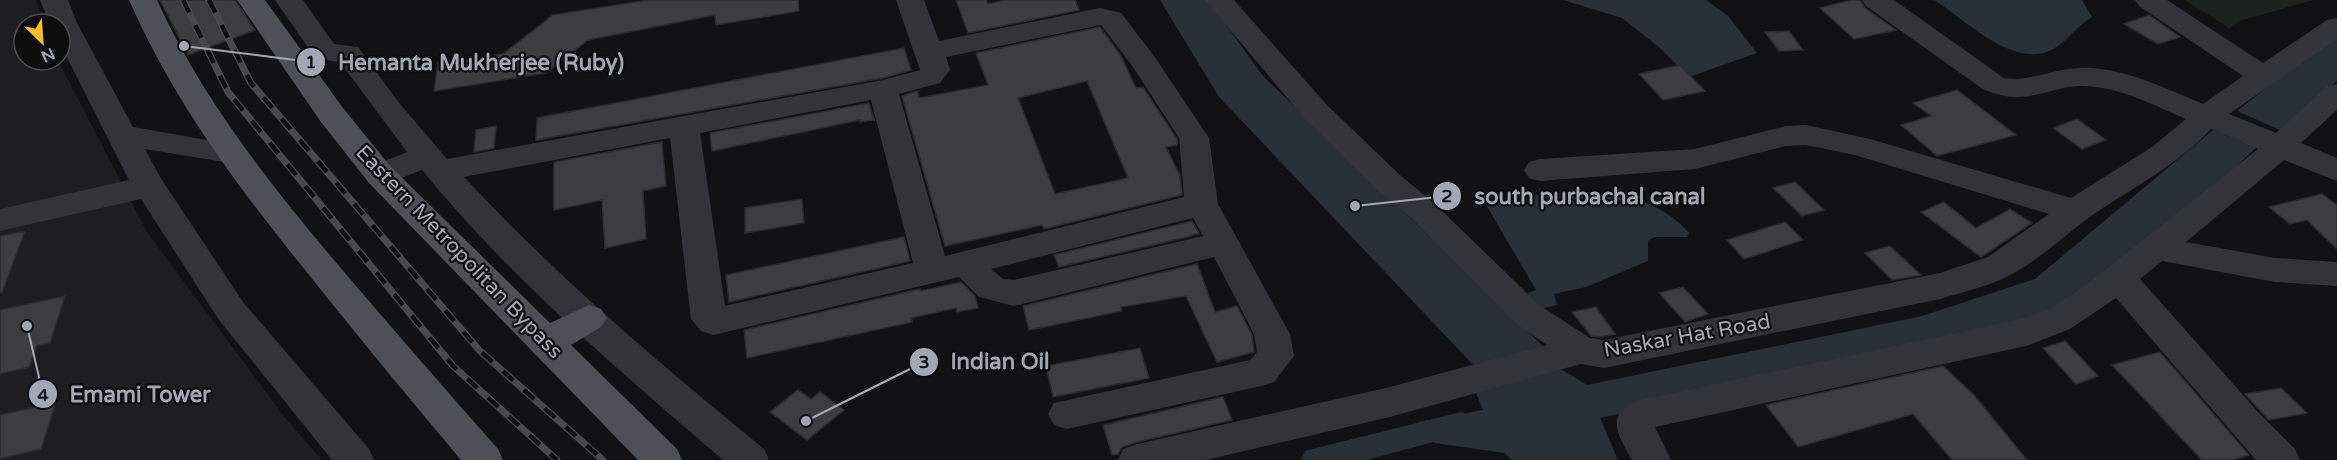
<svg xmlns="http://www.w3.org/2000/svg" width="2337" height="460" font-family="'Varela Round',sans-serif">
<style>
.built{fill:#1e1d20}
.green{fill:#1c231d}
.water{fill:#272f37}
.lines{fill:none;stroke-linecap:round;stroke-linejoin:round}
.canal{fill:#272f37;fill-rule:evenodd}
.building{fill:#3c3c41;stroke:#2c2b2f;stroke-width:1.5;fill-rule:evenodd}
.minor{fill:#323338;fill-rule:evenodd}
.major{fill:#4e5058;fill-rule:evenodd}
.rail-casing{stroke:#47494f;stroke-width:7}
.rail{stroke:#0d0d0e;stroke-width:4.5;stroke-dasharray:14;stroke-linecap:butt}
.labels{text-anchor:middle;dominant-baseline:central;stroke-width:4.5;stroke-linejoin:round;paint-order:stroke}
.street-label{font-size:21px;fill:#a2a7b5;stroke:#0d0d0e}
.leader{fill:none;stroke:#a2a7b5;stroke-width:2}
.callout-dot{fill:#a2a7b5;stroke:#0d0d0e;stroke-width:2}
.mark-label{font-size:18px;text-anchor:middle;font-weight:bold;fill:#111}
.callout-label{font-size:22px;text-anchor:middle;font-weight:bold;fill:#a2a7b5;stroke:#0d0d0e;stroke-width:4.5;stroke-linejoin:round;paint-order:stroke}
</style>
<rect width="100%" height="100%" fill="#121113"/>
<!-- built -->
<path class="built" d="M0 0H36L45 24H24V60H58L147 232 286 419 322 460H0Z"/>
<!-- green -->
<path class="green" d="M2185 0H2314L2239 21 2229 28Z"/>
<!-- water -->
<path class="water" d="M1160 0H1208L1263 76 1550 353 1478 370 1219 97Z
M1563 0H1706L1728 16 1757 53 1689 77 1660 48 1622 18Z
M1934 0H2082L2092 17C2076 26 2066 44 2049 51 2011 67 1964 19 1934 0Z
M2337 32V81L2280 130 2237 111Z
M2213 130 2256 148 2094 299 2027 328 1600 418 1618 460H1512L1504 453 1435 443 1418 422 1483 410 1474 388 1558 367 1587 385 1922 316 2035 279Z
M1575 192C1618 193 1659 198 1689 233L1687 237H1654L1648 241V261L1586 287 1554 294 1557 305 1527 312 1518 297 1536 290 1485 203 1492 199Z"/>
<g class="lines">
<!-- canal -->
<path class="canal" d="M1461 412 1471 416 1476 424 1471 432 1366 460H1301L1305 451 1316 448Z"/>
</g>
<!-- building -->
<path class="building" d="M160 0H235L255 30 188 55Z
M648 0H798L799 11 716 25 715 15 588 40 546 73 434 91 438 63 503 54 553 15Z
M956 0H986L988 4 1005 0H1075L1079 10 968 33Z
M1852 0H1860L1865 8 1896 30 1854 39 1820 8Z
M2149 15 2180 37 2158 44 2124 24Z
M1100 27 1121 56 1136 88 1143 87 1177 139V145L1166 147 1180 176 1182 195 1044 229 1042 225 945 246 902 96 917 91 919 98 988 85 976 53ZM1087 81 1128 178 1055 194 1018 98Z
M1789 31 1803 50 1779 51 1765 32Z
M904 48 911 70 883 78 536 140 537 118Z
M1680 65 1705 91 1663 100 1639 74Z
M1957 90 2016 135 1937 156 1901 125 1931 116 1913 103Z
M869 103 874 120 860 122V120L712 151 710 133Z
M2077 119 2106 140 2082 149 2053 128Z
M496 126 494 148 474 152 476 130Z
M662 142 666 186 643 191 646 239 605 248 602 200 554 210V162Z
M1795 182 1824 210 1802 216 1773 188Z
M2322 194 2337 205V249L2307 220 2290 224 2269 207Z
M802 199 804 223 745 233V208Z
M1944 202 1976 228 2010 209 2032 223 1981 257 1921 212Z
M1192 221 1199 233 1187 237 1059 267 1054 255Z
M1785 222 1803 240 1744 259 1727 240Z
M25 231 2 293 0 292V236Z
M904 237 910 261 729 302 726 275Z
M1890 246 1921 275 1892 280 1865 253Z
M1197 264 1215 312 1237 306 1252 335 1254 352 1217 362 1186 296 1121 307 1122 311 1029 330 1023 306Z
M961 282 975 296 978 308 957 312 956 308 911 318 912 322 747 358 744 330 920 289V291Z
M1683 287 1708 314 1685 322 1659 293Z
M65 296 50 343 37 346 29 367 0 374V310Z
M1596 307 1615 334 1601 337 1591 336 1572 312Z
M2065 341 2098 376 2076 384 2043 348Z
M1140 348 1149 378 1053 397 1046 366Z
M2160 352 2249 455 2232 460H2202L2112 365Z
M1943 366 1974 395 2027 460H1952L1913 414 1798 447 1766 405Z
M2281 388 2307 413 2269 420 2245 394Z
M798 390 811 399 820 392 844 410 807 440 770 412Z
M1223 397 1232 420 1137 442 1122 447 1118 454 1112 455 1103 425Z
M56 402 41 449 0 459V415Z"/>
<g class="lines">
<!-- minor -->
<path class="minor" d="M40 0H68L77 23 133 127 241 146 246 153 241 160 230 163 145 149 160 177 243 302 369 449 374 460H332L219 320 141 199 0 231V209L129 180 60 44V24H50Z
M275 0H303L334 44 358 47 400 104 447 159 883 80 920 70 896 0H924L939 41 1100 8 1121 13 1154 56 1209 138 1218 204 1290 334 1294 356 1274 382 1261 386 1067 429 1054 425 1048 414 1054 403 1250 360 1257 352 1254 334 1214 257 1014 306 979 297 959 277 713 335 701 331 691 319 670 138 464 177C556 276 659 363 764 449L769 460H723C618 370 510 278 422 170L380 186 369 183 364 175 369 167 407 152 340 62 316 59ZM1101 25 1133 67 1179 138 1184 197 945 256 899 94 940 83 950 70 946 57ZM871 100 913 263 725 306 700 133ZM1193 218 1203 236 1014 280 1003 279 991 269Z
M1205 0H1234L1327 105 1401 176 1434 203 1539 305 1590 338 1604 340 1940 273 1988 257 2049 214 1855 155 1806 145 1786 146 1695 169 1540 181 1529 178 1524 170 1529 162 1540 159 1695 149 1786 126 1806 125 1870 139 2071 198 2152 147 2186 119C2153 105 2120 87 2084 86 2062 85 2042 96 2020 97 2008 98 1996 94 1984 90L1866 6 1862 0H1894L2004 78C2029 82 2053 69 2078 68 2121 66 2164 88 2203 104L2243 76 2139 6 2135 0H2167L2263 63 2327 20 2337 18V39L2229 114 2276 133 2327 86 2337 84V110L2301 143 2337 158V181L2284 160 2186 242 2275 258 2337 262V286L2275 282 2162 261 2140 279 2259 413 2295 449 2300 460H2256L2116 298 2070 329 2026 346 1655 427 1671 460H1632C1615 430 1604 412 1645 399L2022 319 2046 311 2086 285 2258 149 2211 129C2180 162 2140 184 2103 208 2072 228 2046 255 2014 273 1991 286 1965 291 1940 299L1604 368 1581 364 1390 417 1206 460H1118L1123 449 1137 444 1390 387 1547 345 1515 323 1412 219 1379 192 1305 119Z"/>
<!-- major -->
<path class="major" d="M129 0H157C202 99 269 183 339 266 391 327 444 388 498 449L503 460H461C408 397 356 334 305 270 237 186 173 100 129 0Z
M237 0H265L343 108 391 167 550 323 589 305 601 309 607 318 601 327 571 345 677 449 682 460H638L369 183 321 122Z"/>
<!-- rail casing -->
<g class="rail-casing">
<path id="rail" d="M183 0 228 92 453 366 557 460
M209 0 251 83 479 350 603 460"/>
</g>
<!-- rail -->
<use href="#rail" class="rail"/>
</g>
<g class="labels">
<!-- street labels -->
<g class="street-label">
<text transform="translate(459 252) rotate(46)">Eastern Metropolitan Bypass</text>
<text transform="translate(1687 336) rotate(-10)">Naskar Hat Road</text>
</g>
</g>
<!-- callouts -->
<path class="leader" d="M184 46L311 62M1355 206L1447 196M806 421L924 362M27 326L43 394"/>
<g class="callout-dot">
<circle cx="184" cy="46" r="6"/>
<circle cx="1355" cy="206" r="6"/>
<circle cx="806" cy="421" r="6"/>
<circle cx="27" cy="326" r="6"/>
<circle cx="311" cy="62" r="15"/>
<circle cx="1447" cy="196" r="15"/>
<circle cx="924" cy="362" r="15"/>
<circle cx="43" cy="394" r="15"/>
</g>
<g class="mark-label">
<text x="311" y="68">1</text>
<text x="1447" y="202">2</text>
<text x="924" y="368">3</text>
<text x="43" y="401">4</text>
</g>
<g class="callout-label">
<text x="481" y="70">Hemanta Mukherjee (Ruby)</text>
<text x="1590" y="204">south purbachal canal</text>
<text x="1000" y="369">Indian Oil</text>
<text x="140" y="402">Emami Tower</text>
</g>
<!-- north arrow -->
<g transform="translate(42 42) rotate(155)"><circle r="28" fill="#0d0d0e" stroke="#494b51" stroke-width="1.5"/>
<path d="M0-4.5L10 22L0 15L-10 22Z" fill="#fbbf22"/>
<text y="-9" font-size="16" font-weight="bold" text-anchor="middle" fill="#a2a7b5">N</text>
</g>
</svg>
